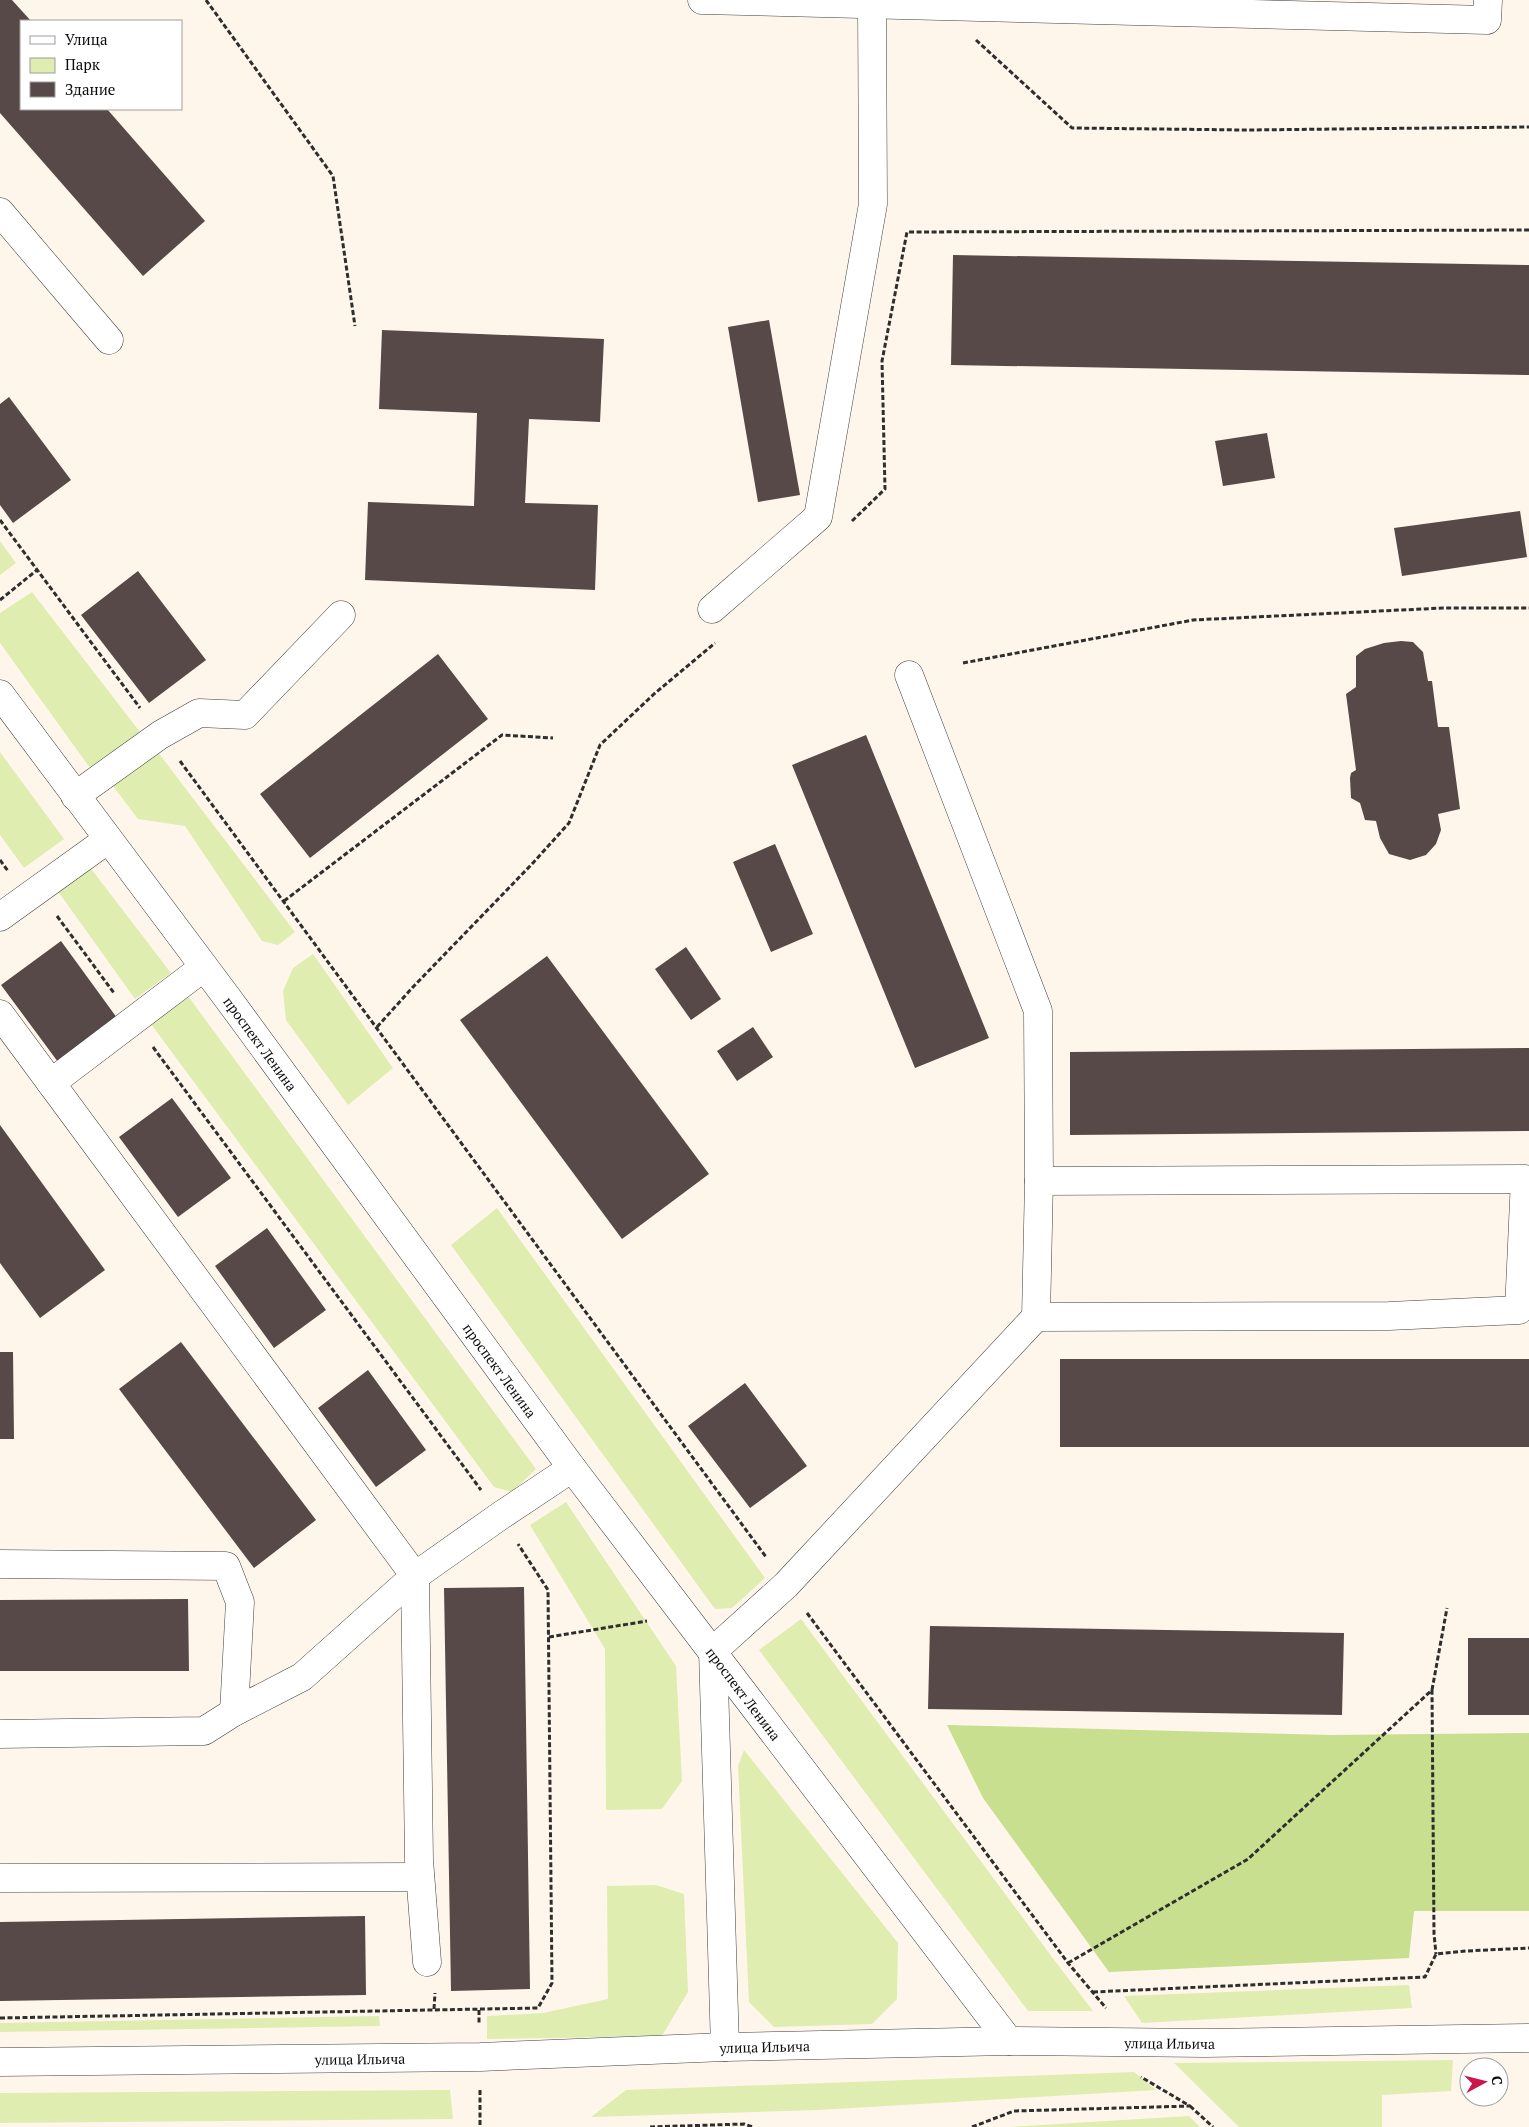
<svg xmlns="http://www.w3.org/2000/svg" width="1529" height="2127" font-family="'PT Serif',serif">
<style>
.green{fill:#dfedb1}
.forest{fill:#c7df8e}
.building{fill:#564947}
.lines{fill:none;stroke-linecap:round;stroke-linejoin:round}
.minor-casing{stroke:#3f3f3f;stroke-width:29}
.path{stroke:#2e2e2e;stroke-width:3;stroke-dasharray:5 2.5;stroke-linecap:butt}
.minor{stroke:#fff;stroke-width:28}
.labels{text-anchor:middle;dominant-baseline:central;stroke-width:5;stroke-linejoin:round;paint-order:stroke}
.street-label{font-size:14px;fill:#0c0c0c;stroke:#fff}
</style>
<rect width="100%" height="100%" fill="#fff6eb"/>
<!-- green -->
<path class="green" d="M0 541 16 563 0 575Z
M32 592 140 732 90 768 0 643V613Z
M157 751 295 932 278 945 262 941 185 826 138 819 110 782Z
M0 752 64 839 24 868 0 835Z
M89 866 171 973 135 999 57 890Z
M313 954 393 1068 348 1105 286 1020 283 991 293 968Z
M185 992 536 1469 512 1492 494 1487 148 1020Z
M497 1208 765 1578 732 1608 715 1609 451 1245Z
M566 1502 676 1666 682 1781 662 1809 606 1810 605 1649 530 1525Z
M801 1619 1052 1957 1093 2011H1028L759 1650Z
M744 1750 898 1943 897 1999 872 2024 774 2027 749 2002 738 1766Z
M656 1885 684 1894 688 1992 662 2036 487 2039V2016L543 2013 608 1999 607 1886Z
M1409 1985 1412 2008 1142 2023 1124 1996Z
M379 2016 380 2026 0 2032V2023Z
M1453 2060 1451 2091 1382 2095V2127H1239L1174 2063Z
M1134 2072 1156 2090 818 2110 591 2117 626 2090Z
M450 2090 453 2119 0 2123V2093Z
M1189 2116 1200 2127H1008Z"/>
<!-- forest -->
<path class="forest" d="M947 1725 1332 1735 1529 1733V1911H1414L1409 1958 1109 1972 983 1798Z"/>
<!-- building -->
<path class="building" d="M0 0H12L31 21H21V109H107L205 221 143 276 0 113Z
M953 255 1529 265V375L951 365Z
M769 320 800 495 758 502 728 327Z
M382 330 604 339 600 422 529 419 525 503 598 505 595 590 365 580 368 502 474 506 477 413 379 409Z
M9 397 71 480 13 523 0 505V404Z
M1267 433 1275 478 1223 486 1215 441Z
M1520 511 1527 557 1402 576 1394 528Z
M138 571 206 660 149 703 81 615Z
M1401 641 1413 642 1423 652 1428 681H1432L1438 727H1449L1460 809 1438 814 1441 830 1436 844 1426 855 1410 860 1389 854 1380 838 1376 821 1365 820 1360 803 1351 798 1350 778 1351 773 1356 770 1346 694 1356 687V656L1365 649 1384 643Z
M438 654 488 719 310 858 260 794Z
M866 735 989 1038 915 1068 792 765Z
M775 844 813 934 771 952 733 862Z
M61 941 120 1022 61 1066 1 985Z
M686 947 721 999 691 1020 655 969Z
M547 956 709 1174 622 1239 460 1020Z
M753 1027 773 1057 737 1081 717 1051Z
M1529 1048V1131L1070 1135V1052Z
M172 1098 231 1178 178 1217 119 1137Z
M0 1125 105 1270 40 1318 0 1263Z
M267 1228 326 1310 274 1348 215 1266Z
M181 1342 316 1520 254 1568 119 1389Z
M0 1352H13L14 1439H0Z
M1060 1359H1529V1447H1060Z
M368 1370 426 1450 376 1487 318 1408Z
M745 1383 807 1466 750 1508 688 1426Z
M524 1587 530 1989 451 1991 444 1588Z
M188 1599 189 1671H0V1600Z
M930 1626 1344 1633 1342 1715 928 1709Z
M1468 1638H1529V1715H1468Z
M365 1916 366 1995 0 2001V1922Z"/>
<g class="lines">
<!-- minor casing -->
<g class="minor-casing">
<g id="minor">
<path d="M702 0 1487 20 1488 0"/>
<path d="M0 212 109 340"/>
<path d="M712 609 818 517 873 204 872 4"/>
<path d="M909 675 1038 1011 1039 1181"/>
<path id="s1" d="M0 694 229 1000 572 1468 1009 2041"/>
<path d="M75 796 160 735 199 713 245 715 341 615"/>
<path d="M0 917 107 840"/>
<path d="M0 1014 415 1576 419 1860 427 1962"/>
<path d="M51 1083 204 967"/>
<path d="M0 1564 226 1566 240 1602 234 1712"/>
<path d="M0 1734 204 1731 234 1712 302 1677 415 1576 500 1516 572 1468"/>
<path d="M0 1878 420 1877"/>
<path d="M725 2047 713 1651 786 1585 1036 1317 1389 1316 1519 1310 1525 1179 1039 1181 1036 1317"/>
<path id="s2" d="M0 2062 480 2057 725 2047 1009 2041 1205 2043 1529 2038"/>
</g>
</g>
<!-- path -->
<path class="path" d="M206 0 333 176 355 326
M976 40 1072 128 1245 130 1529 127
M0 520 140 708
M852 521 885 489 882 361 907 232 1529 230
M0 600 37 570
M963 663 1193 620 1443 608H1529
M180 761 766 1557
M0 860 8 871
M284 901 502 735 553 738
M57 916 114 993
M377 1027 413 987 532 864 569 823 600 745 654 694 715 643
M153 1047 481 1490
M807 1613 1068 1963 1106 2008
M549 1637 647 1621
M1432 1690 1447 1608
M1068 1963 1248 1859 1432 1690 1434 1934 1436 1954
M1093 1992 1425 1977 1436 1954 1466 1951 1529 1948
M434 2009 435 1993
M479 2010V2024
M0 2018 538 2008 552 1983 548 1590 518 1544
M480 2090V2127
M1190 2106 1213 2127
M650 2127 744 2124 753 2127
M972 2127 1014 2111 1190 2106 1141 2077"/>
<!-- minor -->
<use href="#minor" class="minor"/>
</g>
<g class="labels">
<!-- street labels -->
<g class="street-label">
<text stroke="none"><textPath href="#s1" startOffset="436">проспект Ленина</textPath></text>
<text stroke="none"><textPath href="#s1" startOffset="841">проспект Ленина</textPath></text>
<text stroke="none"><textPath href="#s1" startOffset="1246">проспект Ленина</textPath></text>
<text stroke="none"><textPath href="#s2" startOffset="1170">улица Ильича</textPath></text>
<text stroke="none"><textPath href="#s2" startOffset="765">улица Ильича</textPath></text>
<text stroke="none"><textPath href="#s2" startOffset="360">улица Ильича</textPath></text>
</g>
</g>
<!-- legend -->
<rect x="20" y="20" width="162" height="90" fill="#ffffff" stroke="#9e9e9e"/>
<rect x="30" y="36" width="25" height="8" fill="#ffffff" stroke="#9e9e9e"/>
<text x="65" y="45" font-size="15" fill="#0c0c0c">Улица</text>
<rect x="30" y="58" width="25" height="15" fill="#dfedb1" stroke="#9e9e9e"/>
<text x="65" y="70" font-size="15" fill="#0c0c0c">Парк</text>
<rect x="30" y="82" width="25" height="15" fill="#564947" stroke="#9e9e9e"/>
<text x="65" y="95" font-size="15" fill="#0c0c0c">Здание</text>
<!-- north arrow -->
<g transform="translate(1484 2082) rotate(83)"><circle r="24" fill="#ffffff" stroke="#9e9e9e"/>
<path d="M0-4L9 19L0 12L-9 19Z" fill="#c9174c"/>
<text y="-8" font-size="14" font-weight="bold" text-anchor="middle" fill="#0c0c0c">С</text>
</g>
</svg>
